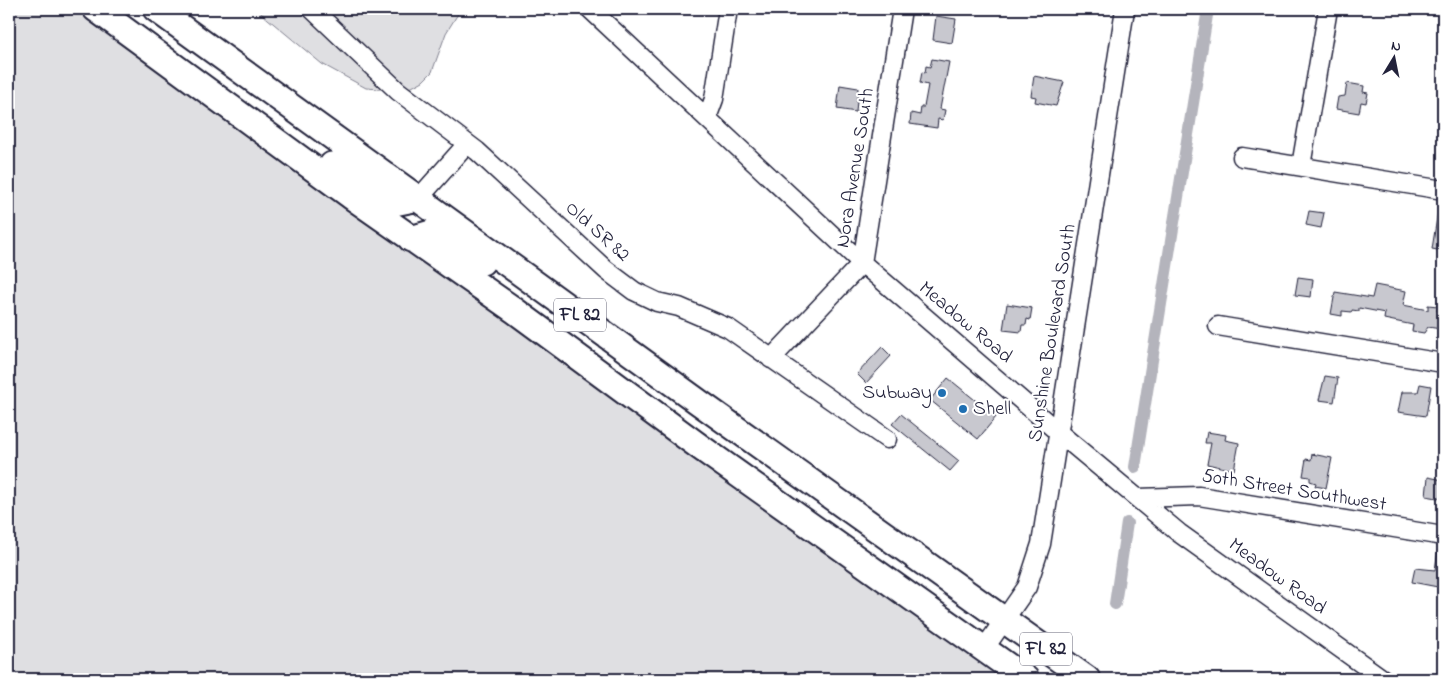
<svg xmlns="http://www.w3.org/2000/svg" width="1452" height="688" font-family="'Indie Flower',sans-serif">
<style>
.green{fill:#dfdfe2;stroke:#80808e}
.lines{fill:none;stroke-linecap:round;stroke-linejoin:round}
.canal{stroke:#b4b4bc;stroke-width:12}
.building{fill:#c8c8cf;stroke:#22223b}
.minor-casing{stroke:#22223b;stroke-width:21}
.highway-casing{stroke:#22223b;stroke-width:29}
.minor{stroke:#fff;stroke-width:18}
.highway{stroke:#fff;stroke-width:25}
.poi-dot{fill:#1f6fb2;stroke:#fff;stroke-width:2}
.labels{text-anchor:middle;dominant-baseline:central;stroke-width:4;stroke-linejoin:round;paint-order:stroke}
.shield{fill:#fff;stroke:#646476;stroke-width:1}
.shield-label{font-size:19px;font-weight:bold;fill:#22223b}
.street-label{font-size:20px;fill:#22223b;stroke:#fff}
.poi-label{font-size:20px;fill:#22223b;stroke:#fff;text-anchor:end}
</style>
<rect width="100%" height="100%" fill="#fff"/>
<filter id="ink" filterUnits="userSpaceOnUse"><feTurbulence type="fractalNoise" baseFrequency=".02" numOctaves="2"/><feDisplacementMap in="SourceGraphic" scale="10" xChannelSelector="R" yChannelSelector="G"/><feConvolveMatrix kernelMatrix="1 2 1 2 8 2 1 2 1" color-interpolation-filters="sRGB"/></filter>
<g filter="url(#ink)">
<!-- green -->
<path class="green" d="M9 9H85L1014 679H9Z
M256 9H461L446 33 432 72 423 81 412 87 393 90 366 88 322 64Z"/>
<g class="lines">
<!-- canal -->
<path class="canal" d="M1135 467 1208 9
M1115 604 1127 523"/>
</g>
<!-- building -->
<path class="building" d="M936 16 956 19 952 43 933 40Z
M932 59 949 62 940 109 945 110 943 120 938 119 937 128 910 124 911 113 920 115 921 107H924L928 85 920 83 922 72 925 73 926 66 930 67Z
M1034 76 1064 82 1056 106 1035 102 1036 97 1031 96Z
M1347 83 1364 86 1363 92 1368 93 1366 103 1361 102 1359 113 1336 109 1338 97 1345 96Z
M840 85 858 88 856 112 837 109Z
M1309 211 1324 213 1321 228 1306 225Z
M1438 211H1443V251L1432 249Z
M1298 277 1313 279 1311 297 1295 295Z
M1375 285 1406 291 1403 305 1428 310V305L1438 306 1437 311 1443 313 1441 329 1428 327 1424 333 1412 331 1413 325 1384 319 1385 313 1359 308V311L1352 310V312L1342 311V316L1331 314 1335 292 1372 298Z
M1007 304 1032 308 1030 320 1027 319 1026 325H1022L1021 332 1003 330Z
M882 347 891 356 866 383 857 374Z
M1325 376 1338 378 1334 402 1319 400Z
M948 378 996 417 978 439 930 400Z
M1420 384 1431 386 1426 416 1398 412 1402 392H1418Z
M901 414 959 461 950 471 892 424Z
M1207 432 1226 435 1225 440 1239 443 1234 470 1207 464 1211 443H1205Z
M1312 454 1332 458 1326 488 1315 486 1316 483 1310 481V477L1303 476 1306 459 1311 460Z
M1428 477 1443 480V499L1426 496Z
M1438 550H1443V588L1412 582 1415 568 1435 570Z"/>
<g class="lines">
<!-- minor casing -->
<g class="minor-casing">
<path id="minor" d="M312 9 398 91 477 151 606 270 634 291 657 302 679 307 728 328 887 439
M590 9 862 263 1058 432 1179 533 1383 679
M707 118 714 99 728 9
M1242 157 1443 190
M1301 166 1328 9
M419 198 467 144
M1218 326 1443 363
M771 359 862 263 902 9
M1138 498 1199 496 1443 536
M984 649 1027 587 1041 544 1125 9"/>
</g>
<!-- highway casing -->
<g class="highway-casing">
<path id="highway" d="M96 9 351 196 514 310 700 447 1026 679
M156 9 700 403 1087 679
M332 165 387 198 399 202 419 198
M411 239 431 233 482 262"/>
</g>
<!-- minor -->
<use href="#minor" class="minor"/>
<!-- highway -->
<use href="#highway" class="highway"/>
</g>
</g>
<!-- markers -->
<g class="poi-dot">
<circle cx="942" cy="393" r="5"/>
<circle cx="963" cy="409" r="5"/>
</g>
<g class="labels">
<!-- shield labels -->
<g class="shield">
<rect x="554" y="298.5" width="52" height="33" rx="4"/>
<rect x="1020" y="632.5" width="52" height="33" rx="4"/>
</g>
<g class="shield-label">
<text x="580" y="315">FL 82</text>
<text x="1046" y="649">FL 82</text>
</g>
<!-- street labels -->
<g class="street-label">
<text transform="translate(856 168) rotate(-81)">Nora Avenue South</text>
<text transform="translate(597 232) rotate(42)">Old SR 82</text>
<text transform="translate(965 323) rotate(40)">Meadow Road</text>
<text transform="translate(1053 333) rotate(-81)">Sunshine Boulevard South</text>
<text transform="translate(1294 491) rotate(9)">50th Street Southwest</text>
<text transform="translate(1277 577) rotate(36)">Meadow Road</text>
</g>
<!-- poi labels -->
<g class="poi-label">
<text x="932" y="393">Subway</text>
<text x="973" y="409" text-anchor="start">Shell</text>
</g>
</g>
<!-- margin -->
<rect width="1452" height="688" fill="none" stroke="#fff" stroke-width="30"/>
<rect x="15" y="15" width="1422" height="658" fill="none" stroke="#22223b" stroke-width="2" filter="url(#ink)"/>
<!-- north arrow -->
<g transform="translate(1394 58) rotate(10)" stroke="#ffffff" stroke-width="4" paint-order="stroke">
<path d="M0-4L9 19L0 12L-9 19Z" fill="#22223b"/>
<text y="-8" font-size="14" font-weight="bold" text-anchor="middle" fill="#22223b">N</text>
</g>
</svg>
